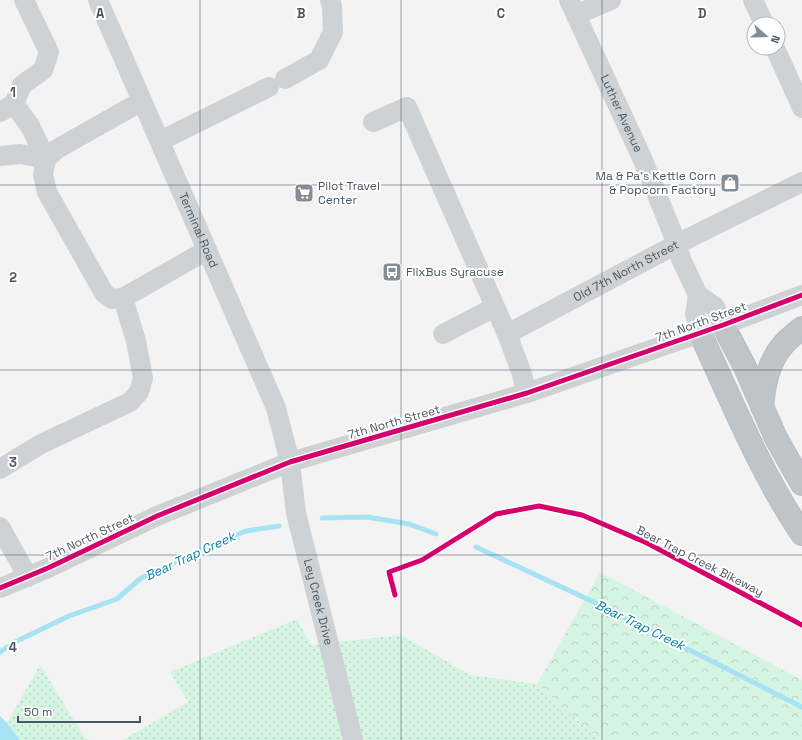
<svg xmlns="http://www.w3.org/2000/svg" width="802" height="740" font-family="'Space Grotesk',sans-serif">
<style>
.grass{fill:url(#grass-dots)}
.forest{fill:url(#forest-crowns)}
.water{fill:#a8e3f4}
.lines{fill:none;stroke-linecap:round;stroke-linejoin:round}
.stream{stroke:#a8e3f4;stroke-width:5}
.highway-casing{stroke:#b7bdc3;stroke-width:24}
.minor{stroke:#ced2d4;stroke-width:20}
.highway{stroke:#bfc4c9;stroke-width:22}
.cycleway-casing{stroke:#fff;stroke-width:8}
.cycleway{stroke:#d6006c;stroke-width:5}
.grid{fill:none;stroke:#485562;stroke-width:1;stroke-opacity:0.55}
.labels{text-anchor:middle;dominant-baseline:central;stroke-width:4;stroke-linejoin:round;paint-order:stroke}
.street-label{font-size:12px;fill:#485562;stroke:#fff}
.poi-label{font-size:12px;fill:#485562;stroke:#fff;text-anchor:start}
.water-label{font-size:13px;font-style:italic;fill:#037fa3;stroke:#fff}
.grid-label{font-size:13px;text-anchor:middle;font-weight:bold;fill:#485562;stroke:#fff;stroke-width:4;stroke-linejoin:round;paint-order:stroke}
</style>
<defs>
<pattern id="grass-dots" width="8" height="8" patternUnits="userSpaceOnUse"><rect width="8" height="8" fill="#d6f4e2"/><path d="M2 2h.1M6 6h.1" fill="none" stroke="#b9d3c4" stroke-width="1.8" stroke-linecap="round"/></pattern>
<pattern id="forest-crowns" width="20" height="18" patternUnits="userSpaceOnUse"><rect width="20" height="18" fill="#d6f4e2"/><path d="M2 6a3 3 0 1 1 6 0M12 15a3 3 0 1 1 6 0" fill="none" stroke="#b9d3c4"/></pattern>
</defs>
<rect width="100%" height="100%" fill="#f3f3f3"/>
<!-- grass -->
<path class="grass" d="M297 619 311 645 401 635 470 675 537 684 600 740H123L188 702 170 672Z
M40 665 85 738 91 740H20L7 723Z"/>
<!-- forest -->
<path class="forest" d="M600 572 802 680V740H600L537 684Z"/>
<!-- water -->
<path class="water" d="M0 716 7 723 20 740H0Z"/>
<g class="lines">
<!-- stream -->
<path class="stream" d="M322 518 367 517 409 524 436 534
M476 547 613 611 802 707
M0 652 15 642 69 616 117 599 141 578 218 542 246 531 279 526"/>
<!-- highway casing -->
<g class="highway-casing">
<path id="highway" d="M723 325 745 367 776 438 802 484
M700 333C732 401 760 472 802 534
M762 407C764 386 768 362 783 345 788 339 796 333 802 328"/>
</g>
<!-- minor -->
<g class="minor">
<path id="s1" d="M98 0 276 408 290 462 296 513 353 740"/>
<path id="s2" d="M569 0 642 158 677 244 681 259 698 295 715 307 723 325"/>
<path d="M753 0 764 24"/>
<path d="M576 15 611 0"/>
<path d="M775 48 802 108"/>
<path d="M285 79 319 60 333 32 332 6 330 0"/>
<path d="M142 101 57 149 46 159 43 174 47 192 104 293 112 299 123 298 207 250"/>
<path d="M14 104 30 126 46 159"/>
<path d="M0 112 14 104 22 85 43 70 49 52 24 0"/>
<path d="M373 122 407 107 507 334"/>
<path d="M160 141 269 87"/>
<path d="M0 156 20 154 46 159"/>
<path d="M698 295 695 314 700 333"/>
<path d="M443 334 495 307"/>
<path id="s3" d="M527 393 521 371 507 334 677 244 802 182"/>
<path d="M0 469 41 444 130 402 139 392 143 378 136 341 123 298"/>
<path d="M0 527 28 577"/>
<path d="M0 588 48 568 157 516 290 462 527 393 723 325 802 295"/>
</g>
<!-- highway -->
<use href="#highway" class="highway"/>
<!-- cycleway casing -->
<g class="cycleway-casing">
<path id="cycleway" d="M0 588 48 568 157 516 290 462 527 393 723 325 802 295
M395 595 389 572 422 560 496 514 539 506 582 515 647 543 802 625"/>
</g>
<!-- cycleway -->
<use href="#cycleway" class="cycleway"/>
</g>
<!-- grid -->
<path class="grid" d="M200 0V740M401 0V740M602 0V740M0 185H802M0 370H802M0 555H802"/>
<!-- icons -->
<defs>
<g id="shop-square" transform="scale(1)"><rect x="-9" y="-9" width="18" height="18" rx="4" fill="#848c95" stroke="#fff"/><path d="M-5-2.5h2.3a2.7 3.5 0 0 1 5.4 0H5L5.5 6h-11ZM-1.5-2.5h3a1.5 2.3 0 0 0-3 0Z" fill="#fff"/></g>
<g id="supermarket-square" transform="scale(1)"><rect x="-9" y="-9" width="18" height="18" rx="4" fill="#848c95" stroke="#fff"/><path d="M-6-5.5h2.5l.6 2H6L4.5 2H-2.5L-4.4-4H-6ZM-1.5 3.2a1.3 1.3 0 1 0 .1 0ZM3 3.2a1.3 1.3 0 1 0 .1 0Z" fill="#fff"/></g>
<g id="bus-square" transform="scale(1)"><rect x="-9" y="-9" width="18" height="18" rx="4" fill="#848c95" stroke="#fff"/><path d="M-5-6H5V4H4V6H2V4H-2V6H-4V4H-5ZM-3.5-4V0h7V-4ZM-3.5 1.2v1.5H-2V1.2ZM2 1.2v1.5H3.5V1.2Z" fill="#fff"/></g>
</defs>
<g fill-rule="evenodd">
<use href="#shop-square" x="730" y="183"/>
<use href="#supermarket-square" x="304" y="193"/>
<use href="#bus-square" x="392" y="272"/>
</g>
<g class="labels">
<!-- street labels -->
<g class="street-label">
<text stroke="none"><textPath href="#s2" startOffset="125">Luther Avenue</textPath></text>
<text stroke="none"><textPath href="#s1" startOffset="251">Terminal Road</textPath></text>
<text stroke="none"><textPath href="#s3" startOffset="197">Old 7th North Street</textPath></text>
<text transform="translate(701 322) rotate(-20)">7th North Street</text>
<text transform="translate(394 422) rotate(-16)">7th North Street</text>
<text transform="translate(90 537) rotate(-25)">7th North Street</text>
<text transform="translate(700 561) rotate(27)">Bear Trap Creek Bikeway</text>
<text stroke="none"><textPath href="#s1" startOffset="644">Ley Creek Drive</textPath></text>
</g>
<!-- poi labels -->
<g class="poi-label">
<text x="716" y="176" text-anchor="end">Ma &amp; Pa's Kettle Corn<tspan x="716" dy="14">&amp; Popcorn Factory</tspan></text>
<text x="318" y="186">Pilot Travel<tspan x="318" dy="14">Center</tspan></text>
<text x="406" y="272">FlixBus Syracuse</text>
</g>
<!-- water labels -->
<g class="water-label">
<text transform="translate(190 556) rotate(-25)">Bear Trap Creek</text>
<text transform="translate(640 625) rotate(26)">Bear Trap Creek</text>
</g>
</g>
<g class="grid-label">
<text x="100" y="18">A</text>
<text x="301" y="18">B</text>
<text x="501" y="18">C</text>
<text x="702" y="18">D</text>
<text x="13" y="97">1</text>
<text x="13" y="282">2</text>
<text x="13" y="467">3</text>
<text x="13" y="652">4</text>
</g>
<!-- north arrow -->
<g transform="translate(766 36) rotate(110)"><circle r="19" fill="#ffffff" stroke="#b6bbc0"/>
<path d="M0-3L7 15L0 10L-7 15Z" fill="#848c95"/>
<text y="-6" font-size="11" font-weight="bold" text-anchor="middle" fill="#485562">N</text>
</g>
<!-- scale -->
<path d="M18 716v6h122v-6" fill="none" stroke="#485562" stroke-width="2"/>
<text x="24" y="716" font-size="12" fill="#485562" stroke="#ffffff" stroke-width="3" paint-order="stroke">50 m</text>
</svg>
